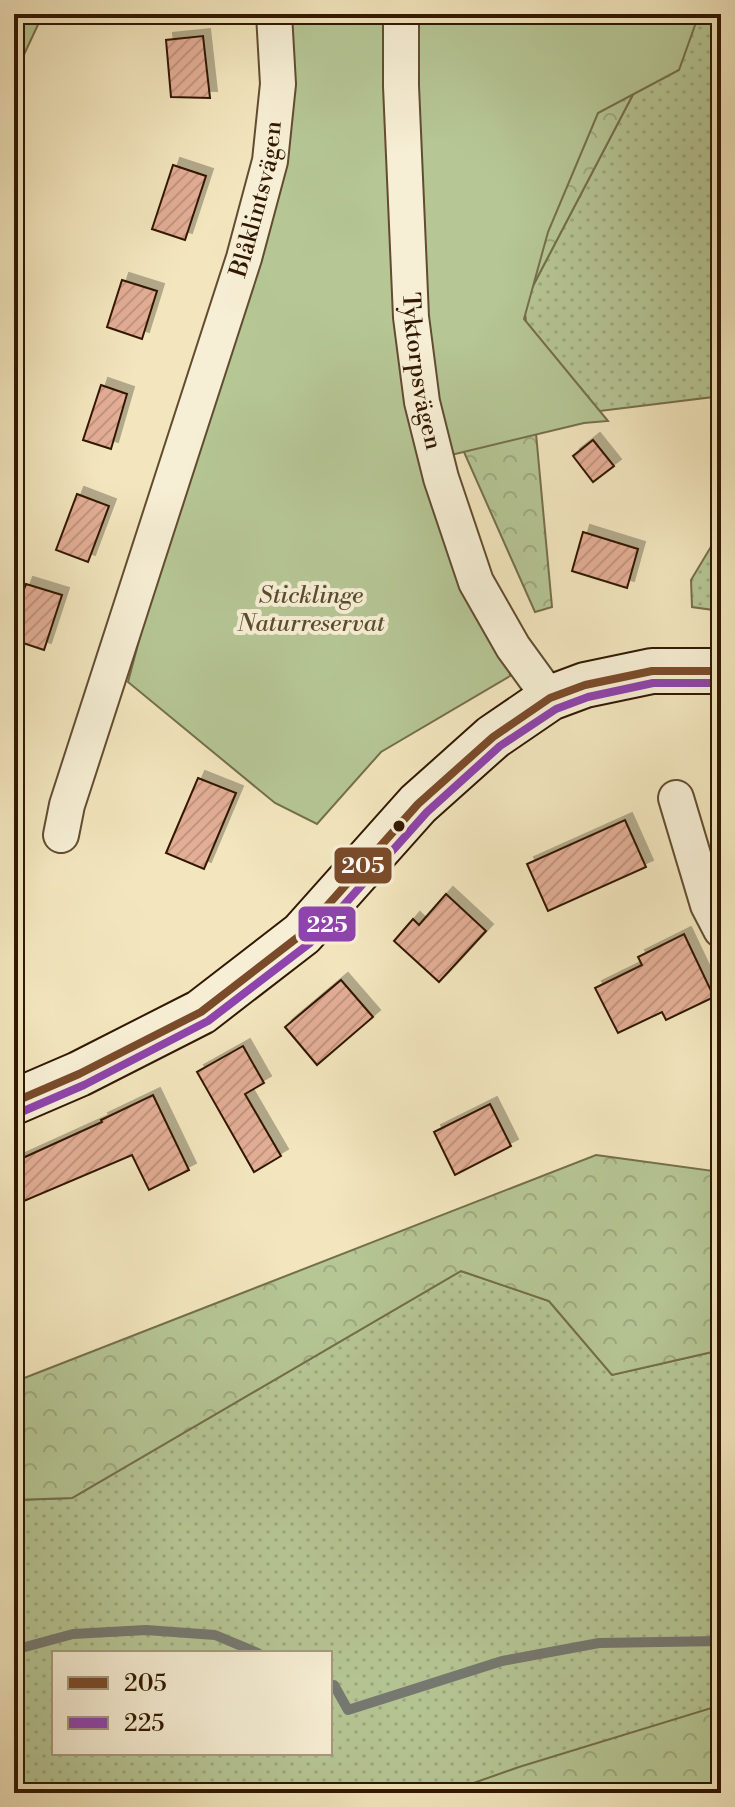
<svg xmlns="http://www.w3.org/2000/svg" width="735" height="1807" font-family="'Libre Bodoni',serif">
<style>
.grass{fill:url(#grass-dots);stroke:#746f4b;stroke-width:2;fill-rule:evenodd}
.forest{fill:url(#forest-crowns);stroke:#746f4b;stroke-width:2}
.park{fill:#b6c695;stroke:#746f4b;stroke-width:2}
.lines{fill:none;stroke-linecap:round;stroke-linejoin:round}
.stream{stroke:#767a72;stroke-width:10}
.building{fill:url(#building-hatch);stroke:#321801;stroke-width:2;filter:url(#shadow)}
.street-casing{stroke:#624c30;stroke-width:38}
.secondary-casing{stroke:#321801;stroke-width:48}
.street{stroke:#f7efd5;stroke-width:34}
.secondary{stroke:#f7efd5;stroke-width:44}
.bus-1-casing{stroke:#f7efd5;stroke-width:14}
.bus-2-casing{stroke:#f7efd5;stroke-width:14}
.bus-1{stroke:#7a4b2a;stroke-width:8}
.bus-2{stroke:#8e44ad;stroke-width:8}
.bus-dot{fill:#321801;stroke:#f7efd5;stroke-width:3}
.labels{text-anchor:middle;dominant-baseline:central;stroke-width:8;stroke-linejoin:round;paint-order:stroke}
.street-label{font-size:24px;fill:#321801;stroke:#f7efd5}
.park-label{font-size:24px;font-style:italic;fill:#5a4c2d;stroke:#f7efd5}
.line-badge{stroke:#f7efd5;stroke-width:3}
.badge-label{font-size:22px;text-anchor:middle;font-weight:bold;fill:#fff}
</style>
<defs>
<pattern id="grass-dots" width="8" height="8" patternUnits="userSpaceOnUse" patternTransform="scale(2)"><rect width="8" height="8" fill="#b6c695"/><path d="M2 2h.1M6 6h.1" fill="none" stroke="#9da97f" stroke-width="1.8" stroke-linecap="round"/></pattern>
<pattern id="forest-crowns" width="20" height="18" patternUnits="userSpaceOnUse" patternTransform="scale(2)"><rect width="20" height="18" fill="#b6c695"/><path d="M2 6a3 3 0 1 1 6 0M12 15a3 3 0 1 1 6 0" fill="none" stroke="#9da97f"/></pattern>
<pattern id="building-hatch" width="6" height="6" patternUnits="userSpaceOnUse" patternTransform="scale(2)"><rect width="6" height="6" fill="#e3ae96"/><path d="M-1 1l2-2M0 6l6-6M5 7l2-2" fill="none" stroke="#c39580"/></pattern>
<filter id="shadow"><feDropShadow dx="7" dy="-7" stdDeviation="0" flood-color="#0004"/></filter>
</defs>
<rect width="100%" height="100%" fill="#f3e6be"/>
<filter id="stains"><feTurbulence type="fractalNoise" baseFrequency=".0025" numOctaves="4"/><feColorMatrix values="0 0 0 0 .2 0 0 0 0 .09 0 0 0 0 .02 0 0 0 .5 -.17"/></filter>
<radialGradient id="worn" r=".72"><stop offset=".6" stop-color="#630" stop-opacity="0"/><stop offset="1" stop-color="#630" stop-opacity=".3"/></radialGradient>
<!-- grass -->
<path class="grass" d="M675 14H721V396L535 419 524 303Z
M721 530V611L692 607 691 580Z
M461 1271 549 1301 612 1375 721 1350V1705L462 1793H14V1500L72 1498ZM54 1653H330V1753H54Z"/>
<!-- forest -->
<path class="forest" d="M675 14 524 303 552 607 535 612 452 425 429 216Z
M596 1155 721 1172V1350L612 1375 549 1301 461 1271 72 1498 14 1500V1382Z
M721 1705V1793H445L519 1767Z"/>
<!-- park -->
<path class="park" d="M14 14H43L14 76Z
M286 14H699L679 70 598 113 548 232 524 319 608 421 584 423 451 455 509 661 510 676 381 752 317 824 275 803 128 682 163 550 269 219Z"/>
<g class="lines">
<!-- stream -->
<path class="stream" d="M14 1650 73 1634 146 1630 215 1635 258 1653
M330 1684 334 1685 348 1710 502 1661 599 1643 721 1641"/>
</g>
<!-- building -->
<path class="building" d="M203 36 210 98 171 97 166 40Z
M173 165 206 176 185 240 152 229Z
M122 280 157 291 142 339 107 327Z
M101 385 127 394 111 449 83 440Z
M593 440 614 466 593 482 573 456Z
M77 494 109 506 88 562 56 550Z
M583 532 638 549 627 588 572 571Z
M26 584 62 595 44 650 14 640V616Z
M198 778 236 793 204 869 166 853Z
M625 820 646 867 548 911 527 864Z
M446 894 486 931 439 982 394 941 413 919 419 925Z
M684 934 714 997 666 1020 662 1012 618 1033 595 988 642 965 638 957Z
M341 980 373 1017 317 1065 285 1027Z
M243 1046 264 1083 245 1094 281 1156 254 1172 197 1072Z
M153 1095 189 1170 149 1190 132 1155 24 1201 14 1178V1162L102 1122 101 1120Z
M490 1104 511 1146 455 1175 434 1132Z"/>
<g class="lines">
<!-- street casing -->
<g class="street-casing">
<g id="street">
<path id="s1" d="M401 14V86L411 317 422 402 441 478 476 582 513 647 550 698"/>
<path d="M676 798 708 905 721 930"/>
<path id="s2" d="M61 835 67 805 244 258 270 161 278 84 274 14"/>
</g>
</g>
<!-- secondary casing -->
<g class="secondary-casing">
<path id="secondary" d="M14 1102 79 1074 201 1012 302 934 418 804 493 737 550 698 585 685 652 671H721"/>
</g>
<!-- street -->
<use href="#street" class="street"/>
<!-- secondary -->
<use href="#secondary" class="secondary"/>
<!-- bus-1 casing -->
<g class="bus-1-casing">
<path id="bus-1" d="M14 1102 79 1074 201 1012 302 934 418 804 493 737 550 698 585 685 652 671H721"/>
</g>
<!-- bus-2 casing -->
<g class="bus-2-casing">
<path id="bus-2" d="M19 1113 84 1085 208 1021 310 943 427 812 500 746 556 709 588 697 653 683H721"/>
</g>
<!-- bus-1 -->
<use href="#bus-1" class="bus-1"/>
<!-- bus-2 -->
<use href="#bus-2" class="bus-2"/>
</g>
<!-- markers -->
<circle class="bus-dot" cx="399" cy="826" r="7"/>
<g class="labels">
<!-- street labels -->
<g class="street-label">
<text stroke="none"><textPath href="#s2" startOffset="666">Blåklintsvägen</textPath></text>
<text stroke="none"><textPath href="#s1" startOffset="358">Tyktorpsvägen</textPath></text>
</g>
<!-- park labels -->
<g class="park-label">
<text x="311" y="596">Sticklinge<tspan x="311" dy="28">Naturreservat</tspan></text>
</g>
</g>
<g class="line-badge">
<rect x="333" y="846" width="60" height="39" rx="8" fill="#7a4b2a"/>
<rect x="297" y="905" width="60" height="38" rx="8" fill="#8e44ad"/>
</g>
<g class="badge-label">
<text x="363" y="873">205</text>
<text x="327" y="932">225</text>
</g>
<!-- margin -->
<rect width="735" height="1807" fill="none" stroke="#f3e6be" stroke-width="48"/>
<rect x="16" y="16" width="703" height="1775" fill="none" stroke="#321801" stroke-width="4"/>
<rect x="24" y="24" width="687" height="1759" fill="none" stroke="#321801" stroke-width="2"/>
<!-- legend -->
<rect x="52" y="1651" width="280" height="104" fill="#f7efd5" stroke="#a89980" stroke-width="2"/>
<rect x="68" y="1677" width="40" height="12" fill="#7a4b2a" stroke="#a89980" stroke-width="2"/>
<text x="124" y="1691" font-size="24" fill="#321801">205</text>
<rect x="68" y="1717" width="40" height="12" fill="#8e44ad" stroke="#a89980" stroke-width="2"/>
<text x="124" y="1731" font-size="24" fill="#321801">225</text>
<rect width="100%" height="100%" filter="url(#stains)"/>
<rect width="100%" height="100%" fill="url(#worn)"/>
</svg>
